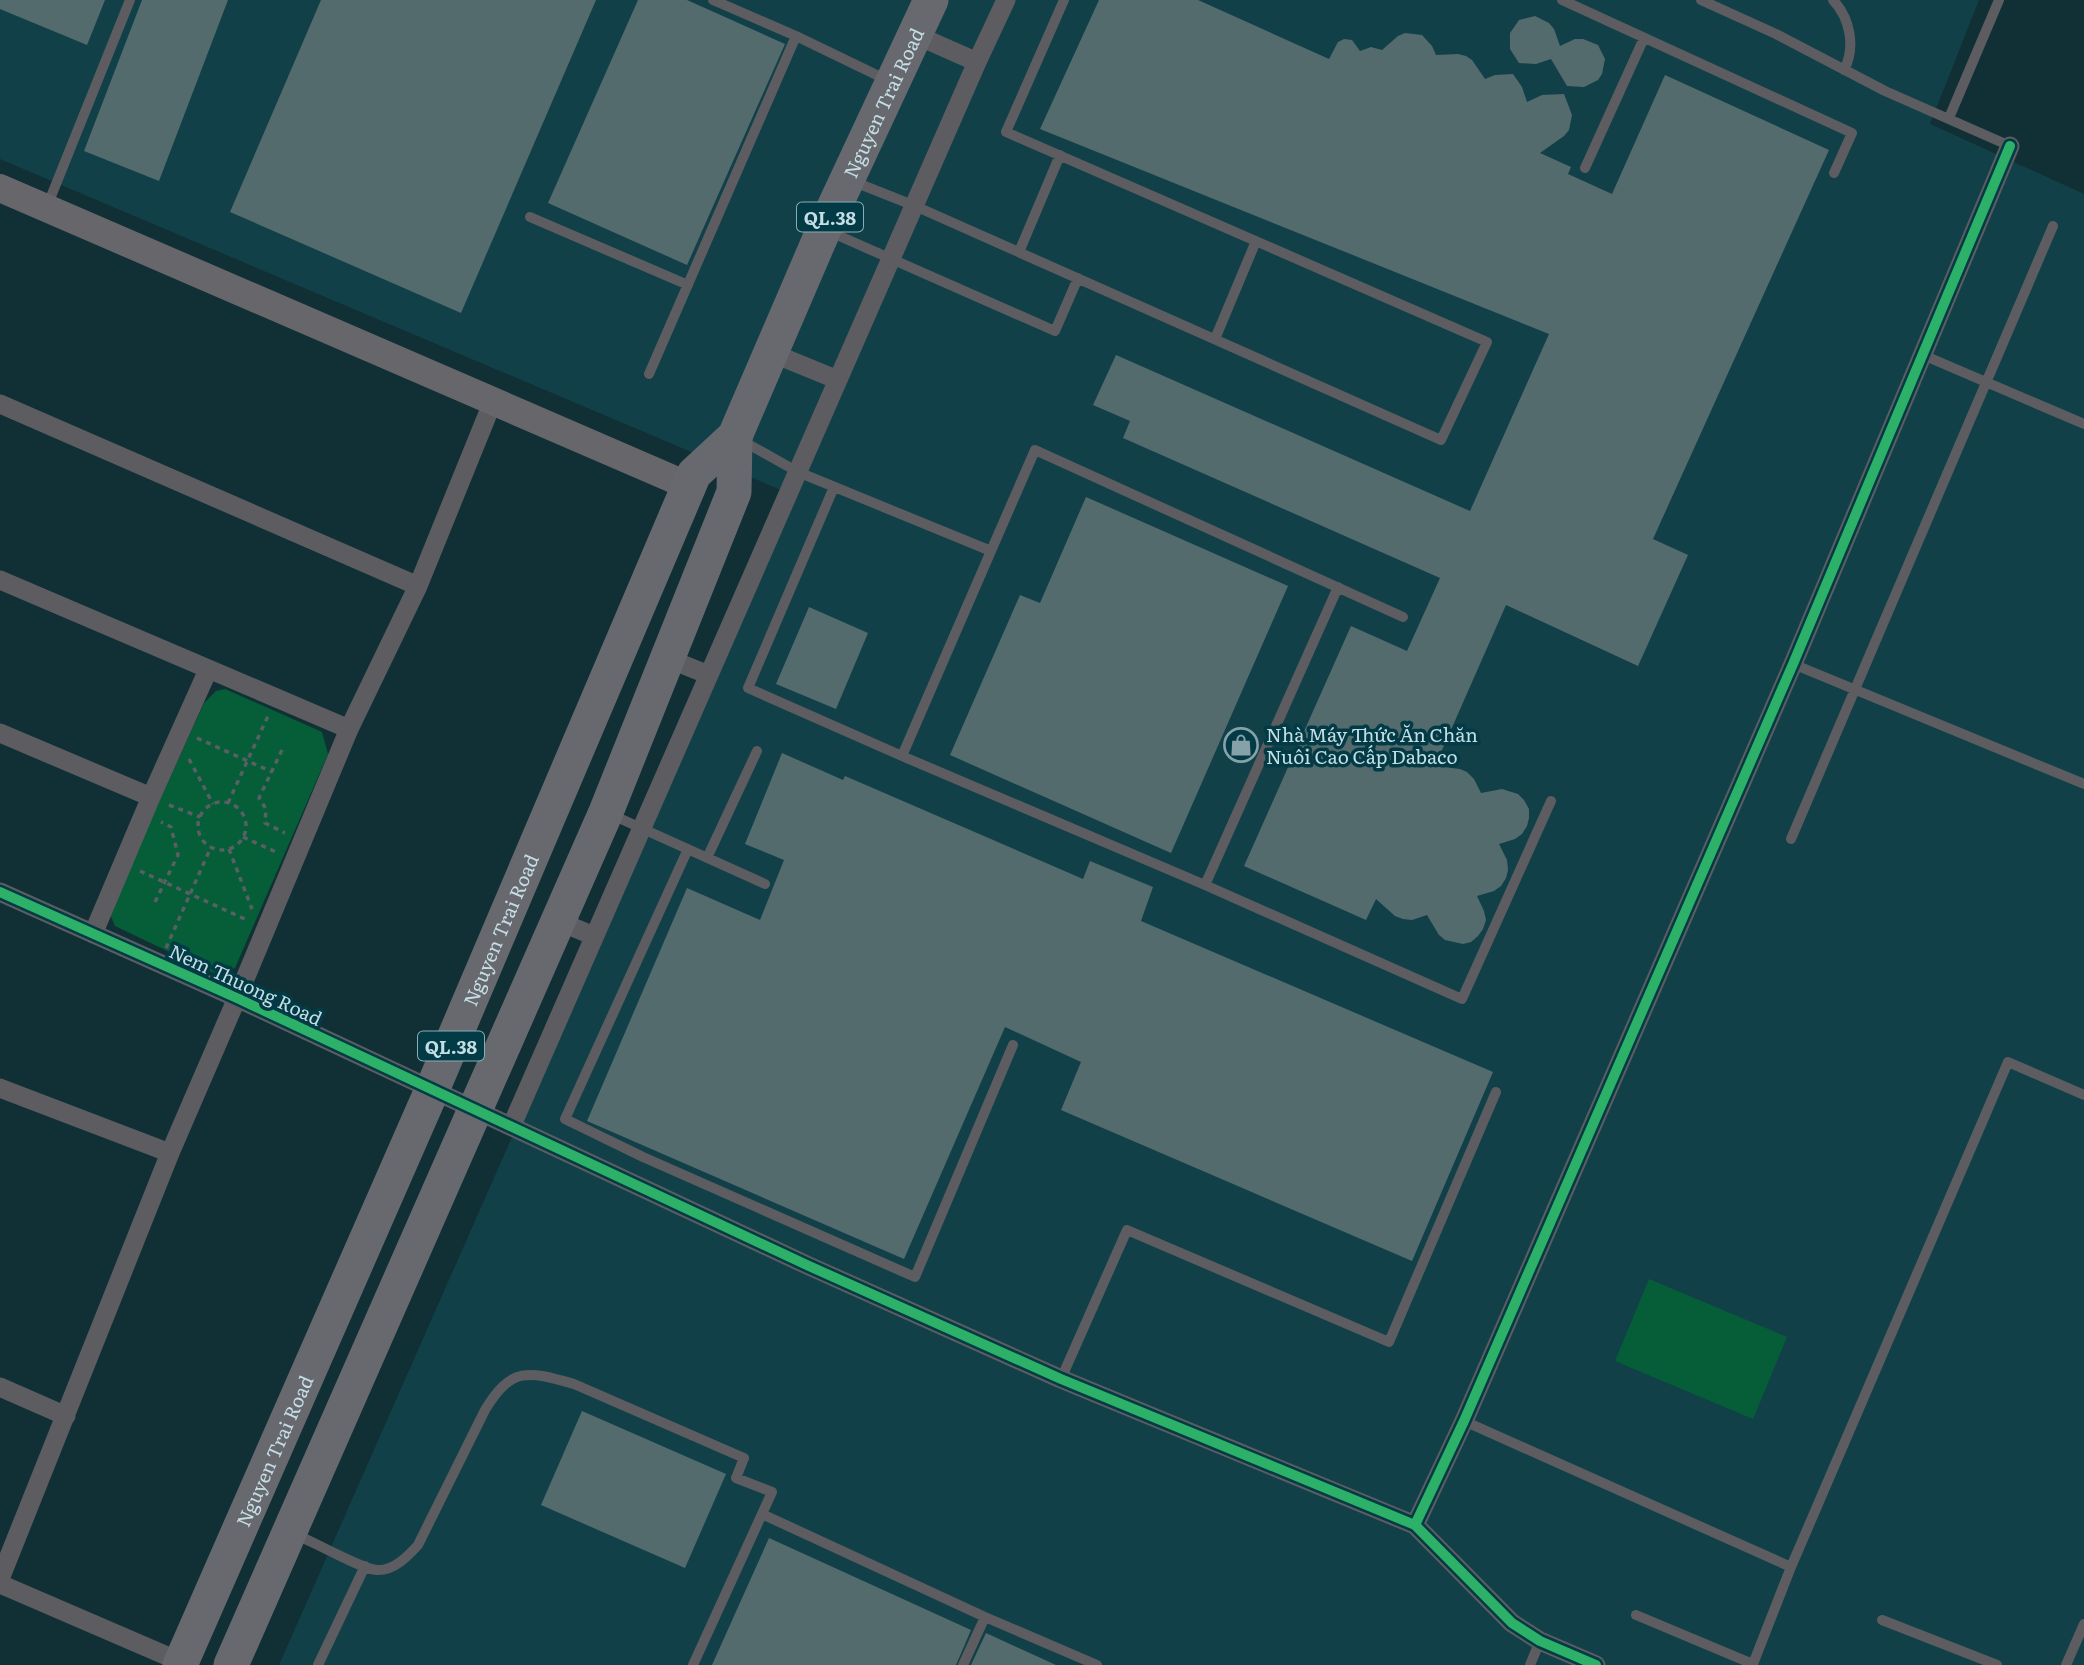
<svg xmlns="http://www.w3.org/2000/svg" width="2084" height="1665" font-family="Literata,serif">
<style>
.built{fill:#124049}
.green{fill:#055e37}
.building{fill:#546b6e}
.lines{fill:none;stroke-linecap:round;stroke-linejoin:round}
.path{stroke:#586065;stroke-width:3.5;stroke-dasharray:5 5;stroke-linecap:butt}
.lane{stroke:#5d5d61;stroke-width:10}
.street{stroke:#5d5d61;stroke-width:19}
.secondary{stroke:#67666b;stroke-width:28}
.highway{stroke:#67696f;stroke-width:35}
.cycleway-casing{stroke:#023b45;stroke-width:15}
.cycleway{stroke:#2db169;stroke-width:10}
.labels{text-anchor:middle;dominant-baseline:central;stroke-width:7;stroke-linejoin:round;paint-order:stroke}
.shield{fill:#023b45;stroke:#8aadb5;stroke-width:2}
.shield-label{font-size:18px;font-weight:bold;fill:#c5dee5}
.street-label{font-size:19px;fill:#c5dee5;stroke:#023b45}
.poi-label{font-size:19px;fill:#c5dee5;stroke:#023b45;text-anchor:start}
</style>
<rect width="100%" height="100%" fill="#113036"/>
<!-- built -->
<path class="built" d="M0 0H1979L1930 124 2084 194V1665H279L795 496 0 159Z"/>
<!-- green -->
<path class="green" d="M225 689 322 732 328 754 235 968 220 976 115 926 109 912 204 703 216 691Z
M1649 1279 1787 1337 1753 1419 1615 1361Z"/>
<!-- building -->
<path class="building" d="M0 0H105L87 45 0 9Z
M142 0H228L159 181 84 151Z
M321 0H596L461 313 230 212Z
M638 0H687L785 44 687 265 548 203Z
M1099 0H1198L1329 59 1338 42 1344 39 1352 40 1360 51 1371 47 1382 50 1398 36 1405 33 1422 35 1432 46 1436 55 1458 54 1466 56 1472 60 1485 79 1495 75 1513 74 1522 87 1527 102 1542 95 1564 94 1572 115 1569 130 1564 136 1540 153 1571 167 1568 174 1612 194 1665 75 1829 150 1653 539 1688 555 1638 666 1506 605 1435 766 1460 769 1467 772 1474 779 1481 793 1502 789 1518 794 1524 800 1529 809V818L1527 826 1522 834 1515 839 1499 844 1507 860 1508 870 1506 878 1501 886 1494 891 1477 896 1484 911 1486 920 1483 929 1478 936 1471 942 1463 944 1445 940 1439 935 1427 915 1412 920 1403 919 1395 916 1376 899 1366 920 1244 866 1351 626 1407 651 1440 578 1123 438 1130 421 1093 405 1116 355 1470 511 1549 334 1040 129Z
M1535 16 1549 23 1554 29 1560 46 1575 39H1583L1598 45 1605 59 1602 74 1598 80 1584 87 1567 86 1551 59 1536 64 1519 63 1510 49V33L1519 20Z
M1086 497 1288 586 1171 853 950 755 1020 595 1040 603Z
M809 607 868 633 836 709 776 684Z
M782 753 843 780 845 776 1083 879 1090 861 1153 887 1141 921 1493 1072 1412 1261 1061 1110 1081 1062 1005 1027 904 1259 587 1121 687 888 760 920 784 860 745 844Z
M582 1411 726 1474 685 1568 541 1505Z
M769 1538 971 1630 956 1665H712Z
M986 1633 1056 1665H971Z"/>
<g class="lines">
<!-- path -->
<path class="path" d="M197 738 272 772
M282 750 259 798 266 809 265 823 285 833
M189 759 213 804
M198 826a24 24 0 1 1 48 0a24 24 0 1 1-48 0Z
M228 803 268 716
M169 805 200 817
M243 837 276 852
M229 849 252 909
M140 871 247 920
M155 902 178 855 171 827 161 822
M166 948 211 847"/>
<!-- lane -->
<path class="lane" d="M713 0 796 36 887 80
M1562 0 1852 133 1834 173
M1701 0 1776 34 1885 91 2010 146
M1833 0C1850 18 1856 47 1844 70
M1949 118 1999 0
M1585 168 1644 38
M852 181 915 206 1441 440 1487 342 1006 132 1064 0
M48 204 130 0
M530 217 688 285
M828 231 1055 331 1078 278
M1019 252 1060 155
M1215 339 1256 241
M1923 355 2084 424
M649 374 796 36
M741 440 798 472 991 551 902 756
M834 487 748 688 902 756 1205 885 1338 587
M991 551 1035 450 1403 617
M1793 664 2084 784
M610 814 765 884
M1791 839 2053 226
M688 849 565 1119 643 1157 915 1277 1013 1045
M707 858 757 751
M1205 885 1462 999 1551 801
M1061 1379 1127 1230 1389 1342 1496 1092
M1464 1421 1791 1567
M296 1535C315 1542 361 1569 377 1570 394 1571 408 1556 418 1545L485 1410C512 1366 528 1371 574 1384L744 1458 736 1478 772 1492 762 1514 985 1617 1097 1665
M1636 1615 1753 1664 1791 1567 2008 1062 2084 1095
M1882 1620 1997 1665
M318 1665 365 1566
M693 1665 762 1514
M963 1665 985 1617
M1530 1665 1540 1641
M2066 1665 2084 1624"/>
<!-- street -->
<path class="street" d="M977 62 1006 0
M772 353 838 380
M0 404 418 586
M0 580 349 729
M669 659 709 675
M0 733 151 797
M0 892 237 998 809 1266 1061 1379 1415 1525 1512 1623 1540 1641 1596 1665
M558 921 594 936
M93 934 151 797 208 670
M0 1088 170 1153
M512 1125 977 62 916 35
M0 1387 66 1416
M1415 1525 1464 1421 1793 664 2010 146
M0 1579 170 1153 237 998 349 729 418 586 493 401
M0 1584 181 1662"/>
<!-- secondary -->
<path class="secondary" d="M0 188 689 486"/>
<!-- highway -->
<g class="highway">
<path id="s1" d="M180 1665 432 1090 694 474 735 436 824 229 931 0"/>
<path d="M231 1665 606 812 734 492 735 436"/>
</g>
<!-- cycleway casing -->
<g class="cycleway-casing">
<path id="cycleway" d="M0 892 237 998 809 1266 1061 1379 1415 1525 1512 1623 1540 1641 1596 1665
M1415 1525 1464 1421 1793 664 2010 146"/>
</g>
<!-- cycleway -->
<use href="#cycleway" class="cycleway"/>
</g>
<!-- icons -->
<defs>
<g id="shop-ring" transform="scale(1.75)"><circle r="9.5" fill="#023b45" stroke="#86a1a8" stroke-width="1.5"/><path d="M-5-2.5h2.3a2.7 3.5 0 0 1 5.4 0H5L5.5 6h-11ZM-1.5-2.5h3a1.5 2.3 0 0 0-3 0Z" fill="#86a1a8"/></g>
</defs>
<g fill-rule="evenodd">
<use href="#shop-ring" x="1241" y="745"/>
</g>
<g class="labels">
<!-- shield labels -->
<g class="shield">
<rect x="797" y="202.5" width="66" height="29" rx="5"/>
<rect x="418" y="1031.5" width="66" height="29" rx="5"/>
</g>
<g class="shield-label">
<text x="830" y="217">QL.38</text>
<text x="451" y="1046">QL.38</text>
</g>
<!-- street labels -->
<g class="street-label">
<text stroke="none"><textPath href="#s1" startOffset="1718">Nguyen Trai Road</textPath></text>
<text stroke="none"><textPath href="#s1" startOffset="802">Nguyen Trai Road</textPath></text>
<text transform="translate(246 984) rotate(25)">Nem Thuong Road</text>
<text stroke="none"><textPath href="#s1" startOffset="234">Nguyen Trai Road</textPath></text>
</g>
<!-- poi labels -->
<g class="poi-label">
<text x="1266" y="734">Nhà Máy Thức Ăn Chăn<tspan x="1266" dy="22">Nuôi Cao Cấp Dabaco</tspan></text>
</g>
</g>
</svg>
